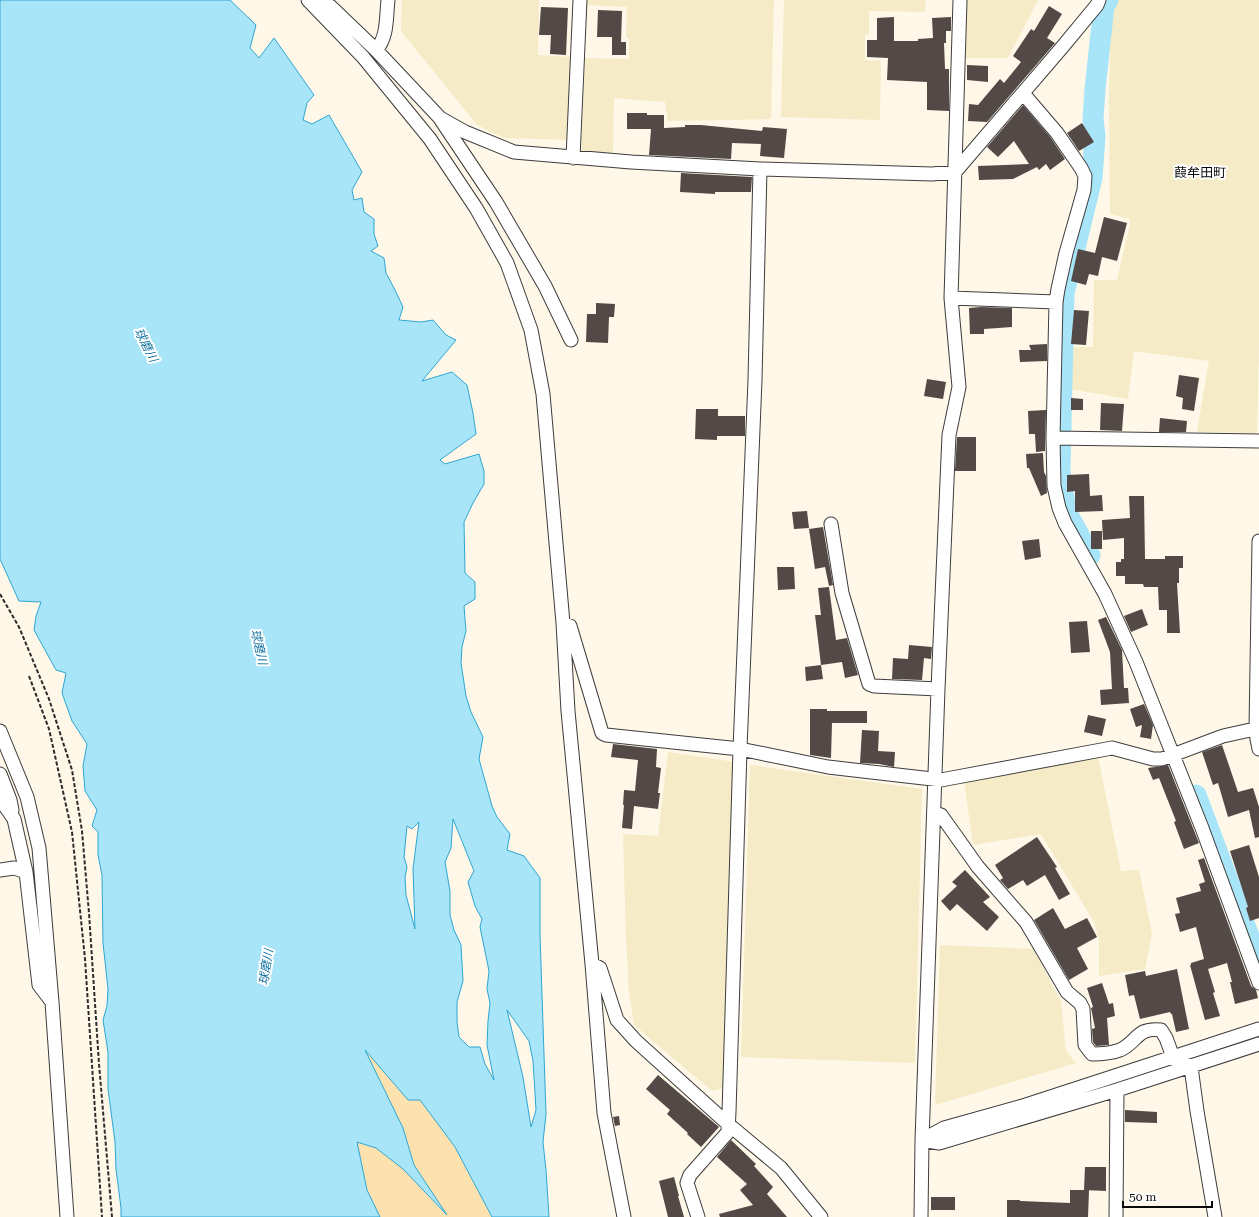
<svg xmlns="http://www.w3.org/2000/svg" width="1259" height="1217" font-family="'Roboto Serif','Noto Sans JP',serif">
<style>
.farmland{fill:#f5ebc6}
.sand{fill:#fde2b0}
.water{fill:#a9e5f9;stroke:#2da6d3;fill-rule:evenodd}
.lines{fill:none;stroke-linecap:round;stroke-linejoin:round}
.river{stroke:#a9e5f9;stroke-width:21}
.building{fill:#534946}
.minor-casing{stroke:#3d3d3d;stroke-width:15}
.path{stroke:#2c2c2c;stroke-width:2;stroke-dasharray:4 2;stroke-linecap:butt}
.minor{stroke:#fff;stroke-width:13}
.labels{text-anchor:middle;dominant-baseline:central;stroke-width:4;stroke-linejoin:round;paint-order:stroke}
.water-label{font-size:12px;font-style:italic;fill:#10739f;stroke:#fff}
.quarter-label{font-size:13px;fill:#0a0a0a;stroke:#fff}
</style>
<rect width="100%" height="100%" fill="#fff7e7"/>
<!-- farmland -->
<path class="farmland" d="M402 0H539L538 55 571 57 569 140 504 138 477 125 401 31Z
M586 0H774L771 119 668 121 665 102 614 98 613 153H581L585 58 629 59V39L626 36 627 7 586 5Z
M784 0H926L925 12 869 11V35H865V60L881 61 880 120 781 117Z
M967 0H1038L1008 58H965Z
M1117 0H1259V341L1257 433 1197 432 1209 361 1134 351 1128 399 1070 389 1072 347H1093L1094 280H1117L1130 224V219L1110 214 1109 98 1111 11Z
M668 752 735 762 725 1088 712 1091 634 1025 629 993 626 940 623 834 658 836Z
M1098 757 1121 871 1139 870 1152 934 1145 969 1099 976V939L1094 922 1041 834 973 845 964 780Z
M750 765 922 789 915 1063 741 1057Z
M940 945 1033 949 1061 1001 1066 1051 1076 1063 935 1105Z"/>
<!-- sand -->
<path class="sand" d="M363 1048 408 1100H420L455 1147 492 1217H380L367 1190 357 1142 376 1148 403 1169 445 1213 414 1165 403 1128Z"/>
<!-- water -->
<path class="water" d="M0 0H230L256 25 250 48 259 58 274 38 314 95 307 103 303 120 312 124 329 115 362 172 352 190 354 200 362 198 364 212 374 219V234L378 246 371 251 384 258 386 273 394 288 403 307 399 320 421 322 433 320 446 335 456 340 422 381 452 372 467 385 473 413 476 434 440 460 445 464 479 454 484 471V484L473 503 464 522 465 573 475 582V599L464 606 466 631 462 647 461 663 466 696 471 712 483 737 479 759 492 806 497 817 510 834 507 850 524 856 540 878V935L546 1114 543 1142 546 1170 549 1217H492L455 1147 420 1100H408L365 1050 403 1128 414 1165 447 1215 403 1169 376 1148 357 1142 367 1190 380 1217H121V1208L116 1169 115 1142 108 1089V1052L103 1020 107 1006 108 989 103 943 102 875 98 855V832L92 826 97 810 85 791 83 766 87 744 72 721 62 693 66 673 56 670 34 630 36 616 41 602 19 601 0 559ZM453 819 474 871 468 882 475 906 482 919 480 927 489 971 487 989 490 1003 488 1021 487 1045 494 1080 485 1064 480 1047H469L459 1037 457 1022V1002L463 981 461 945 454 930 450 915V891L445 862 451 848ZM419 822 413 869 415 929 406 895 405 877 407 867 404 857 407 826 412 829ZM507 1010 529 1041 533 1061 536 1110 531 1127 523 1077Z"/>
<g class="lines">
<!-- river -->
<path class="river" d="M1090 555 1066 511 1060 472 1064 293 1092 178 1095 136 1093 119 1095 89 1104 6 1108 0
M1196 795 1259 963"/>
</g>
<!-- building -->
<path class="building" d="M1049 6 1062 14 1047 38 1055 43 987 122 968 121 969 104 978 105 1000 79 1004 83 1021 62 1013 56 1031 29 1034 31Z
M541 7 568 8 566 55 550 54 551 35H539Z
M598 10 622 11 621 42H626V55H612V37H597Z
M894 17V41H918V39L933 38 932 18 951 17V31H946V43H944L945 69H949V111L927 110V82L887 80 888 58 867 57V40H877V18Z
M967 65 988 66V82L967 80Z
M1023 105 1051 138 1065 159 1050 170 1046 164 1039 170 1037 167 1013 179 979 180 978 166 1029 164 1014 141 998 157 987 147Z
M627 113H647V115H664V128L685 127V125H701L762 131 763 127 787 129 784 158 760 156 761 144 732 143 731 159 649 155 651 129H627Z
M1082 123 1094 142 1079 151 1067 133Z
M681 173 752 177 751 192H715V194L680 192Z
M1104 217 1127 223 1117 261 1102 257 1098 276 1089 274 1086 285 1071 281 1078 249 1095 253Z
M596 303 615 304 614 317H609L608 343 586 342 587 314H596Z
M981 307 1012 308V327L984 329V334H970L969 308Z
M1074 310 1089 311 1086 345 1071 344Z
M1047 344V361L1020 362 1019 350H1031L1029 345Z
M1179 375 1199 378 1194 411 1182 409 1183 398 1176 396Z
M927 379 946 382 943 399 924 396Z
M1071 398 1083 399V410H1071Z
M1101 403 1124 404 1122 431 1100 430Z
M696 409H718V416H745V436H717V440L695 439Z
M1046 410 1045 451 1036 452 1035 434H1029L1028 411Z
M1160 418 1187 421 1186 432H1159Z
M957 437H976V471H955Z
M1043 453 1044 472 1046 476 1047 493 1041 496 1029 468H1027L1026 454Z
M1089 474 1090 496 1102 495 1103 511 1075 512V491L1067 492V475Z
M1129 496H1144L1145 559H1165V556H1183V568H1179V583H1177L1180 633H1167V610H1159L1158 587H1144L1143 584H1125V576H1116V562H1121V559H1124V538L1103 540 1102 520 1130 518Z
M807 511 809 528 794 529 792 512Z
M823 527 833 585 829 586 825 567 815 569 809 529Z
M1091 531H1102V549H1091Z
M1039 539 1041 557 1025 560 1022 541Z
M777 567H794L795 589 778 590Z
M829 587 836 640 847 638 858 675 845 678 842 662 821 665 815 615H821L818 588Z
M1142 609 1148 625 1131 632 1124 616Z
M1106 617 1122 650 1124 688H1128L1129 703 1101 705 1100 690 1112 689 1110 652 1098 620Z
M1087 621 1090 652 1071 653 1069 622Z
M909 645 932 647 931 659 924 658 922 680 892 679 893 658 908 659Z
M821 665 823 679 806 681 805 667Z
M1144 704 1153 725 1151 739 1140 737 1142 725 1136 727 1130 709Z
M810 709H827V711H867V723H832L831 758 810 755Z
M1088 715 1106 719 1102 736 1084 732Z
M862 730 879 731 878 751 895 752 894 767 879 764 860 763Z
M613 744 657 749 656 767 661 768 658 793H660L658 809 634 806 632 829 622 828 624 805H623L624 790 635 791 638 760 611 757Z
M1222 745 1238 792 1253 788 1259 807V837L1255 838 1249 810 1228 817 1218 783 1213 785 1202 752Z
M1168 765 1199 843 1184 849 1174 822 1176 821 1159 778 1153 780 1148 768Z
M1037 837 1057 867 1055 868 1070 894 1059 900 1045 875 1027 886 1023 880 1008 889 1000 880 1003 878 995 865Z
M1249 845 1259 877V918L1250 921 1246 908 1248 907 1230 851Z
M1204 858 1251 986 1256 990 1258 998 1235 1004 1230 982H1232L1227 963 1208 969 1215 992 1213 993 1220 1016 1205 1020 1190 965H1191V963L1204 959 1196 927 1180 932 1175 914 1180 913 1176 898 1201 891 1199 884 1205 882 1198 860Z
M965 870 990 897 983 902 999 917 987 931 957 904 950 911 941 901 957 886 952 882Z
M1053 908 1065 929 1087 918 1097 937 1077 948 1088 969 1069 980 1034 920Z
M1177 969 1189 1029 1176 1032 1172 1014H1171L1170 1012 1140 1019 1134 995 1129 996 1125 975 1145 971 1146 976Z
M1102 983 1109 1004 1113 1003 1115 1016 1107 1018 1109 1045 1096 1046 1093 1042 1092 1029 1095 1028 1091 1008 1093 1007 1087 988Z
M658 1075 719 1127 701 1147 687 1134 688 1133 667 1114 670 1110 646 1089Z
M1125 1110 1157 1112V1123L1125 1122Z
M619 1116 620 1125 615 1126 613 1117Z
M731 1140 756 1164 754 1166 773 1187 767 1194 787 1217H720L719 1214 753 1205 740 1190 747 1184 717 1157Z
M1085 1167H1106V1191L1084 1190Z
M674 1177 679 1196H678L684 1217H668L659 1181Z
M1070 1190H1089L1088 1217H1007V1200H1020V1201L1070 1203Z
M931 1197H955V1210H931Z"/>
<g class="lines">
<!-- minor casing -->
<g class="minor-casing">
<path id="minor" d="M308 0 363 57 430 139 476 208 507 263 531 330 543 394 563 623 568 711 592 964 604 1113 624 1217
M318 0 330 6 376 50 440 118 465 132 514 152 631 162 760 169 932 174 955 172 1064 45 1097 5 1099 0
M376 50C388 37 386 17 388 0
M1022 94 1027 98 1057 133 1081 168 1085 176 1084 190 1066 253 1058 289 1056 302 1053 438 1054 486 1059 508 1065 523 1105 594 1136 662 1202 828 1259 983
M441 120 496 202 545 286 571 340
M573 158 580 0
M951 298 1056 302
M1053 438 1259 441
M831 524 842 593 869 684 874 686 938 689
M1259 541 1256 728 1257 739 1259 749
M564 624 570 626 602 733 606 735 740 749 828 767 941 780 1112 748 1153 759H1162L1223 736 1259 728
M0 731 27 797 39 848 52 1002 67 1217
M0 774 10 800 12 810
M0 799 14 819 26 872 39 985 52 1002
M934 813 941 815 978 867 1026 922 1067 992 1080 1003 1083 1009 1085 1045 1092 1054C1100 1054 1112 1053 1120 1050 1138 1042 1136 1027 1161 1030L1166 1038 1173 1057 1191 1067 1197 1111 1215 1217
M0 870 14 868 26 872
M592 964 600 968 617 1020 636 1041 728 1124 781 1168 821 1217
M922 1140 944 1128 1026 1105 1259 1029
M922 1140 939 1143 1117 1090 1259 1044
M698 1217 687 1183 690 1175 728 1132 729 1112 740 749 755 380 760 169
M921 1217 922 1140 938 689 949 435 959 387 951 298 960 0
M1116 1217 1117 1090"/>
</g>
<!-- path -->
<path class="path" d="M0 594 19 627 49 699 72 770 82 831 89 913 99 1064 112 1217
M29 676 49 729 72 832 85 959 102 1217"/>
<!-- minor -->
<use href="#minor" class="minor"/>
</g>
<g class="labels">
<!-- water labels -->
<g class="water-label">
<text transform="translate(146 345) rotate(63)">球磨川</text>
<text transform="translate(259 647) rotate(77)">球磨川</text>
<text transform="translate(266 967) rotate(-81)">球磨川</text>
</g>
<!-- quarter labels -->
<g class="quarter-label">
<text x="1200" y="172">葭牟田町</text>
</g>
</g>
<!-- scale -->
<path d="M1123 1201v6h89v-6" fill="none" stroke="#0a0a0a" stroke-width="2"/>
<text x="1129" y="1201" font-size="12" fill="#0a0a0a" stroke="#ffffff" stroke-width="3" paint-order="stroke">50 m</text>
</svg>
